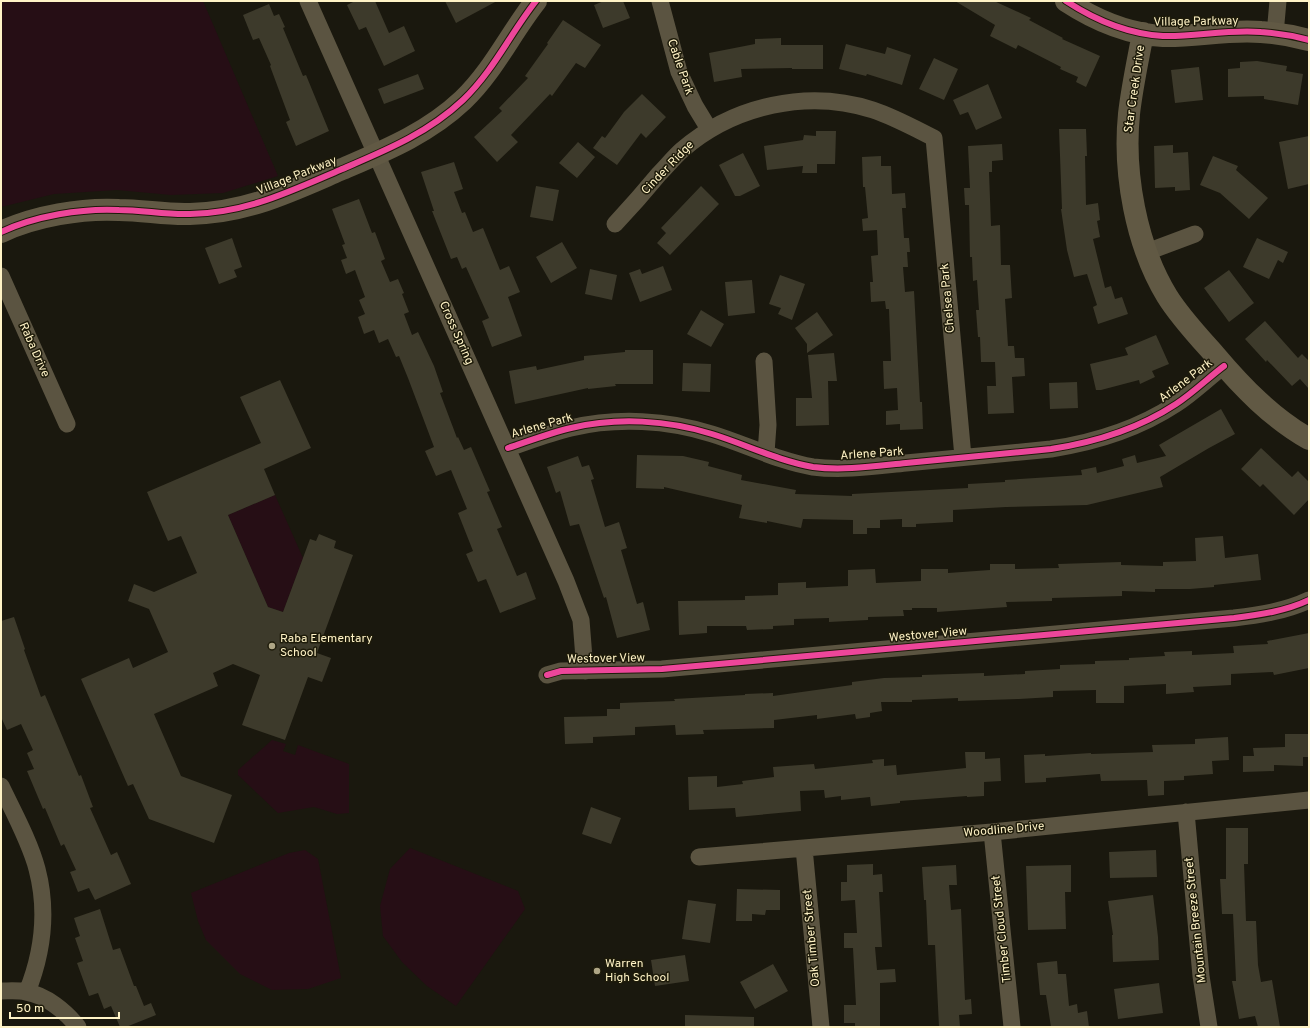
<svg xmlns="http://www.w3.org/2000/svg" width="1310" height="1028" font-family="Overpass,sans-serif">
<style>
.green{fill:#260e15}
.building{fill:#3d3a2b}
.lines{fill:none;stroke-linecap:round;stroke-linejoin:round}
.street{stroke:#5b5441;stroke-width:17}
.secondary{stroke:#615944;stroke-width:22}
.cycleway-casing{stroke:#1e1b0a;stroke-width:8}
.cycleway{stroke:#ed469a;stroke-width:6}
.poi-dot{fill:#afa686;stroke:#1e1b0a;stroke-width:1.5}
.labels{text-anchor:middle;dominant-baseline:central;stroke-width:3;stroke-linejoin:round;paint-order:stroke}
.street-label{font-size:12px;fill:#fff3c6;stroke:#1e1b0a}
.poi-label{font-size:12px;fill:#fff3c6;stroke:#1e1b0a;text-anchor:start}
</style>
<rect width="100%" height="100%" fill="#1a180e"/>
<!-- green -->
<path class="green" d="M1 1H203L278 176 223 193 171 195 117 190 54 194 1 207Z
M275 495 303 558 283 612 268 607 228 515Z
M272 740 286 744 283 751 295 755 298 745 349 764V813L337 814 314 807 278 813 238 775V770Z
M410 848 518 891 525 909 456 1006 427 986 402 962 383 936 380 906 390 869Z
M305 850 318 859 341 978 308 989 272 990 240 974 206 940 198 921 191 893 289 853Z"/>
<!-- building -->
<path class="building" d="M355 1H375L389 33 404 26 415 51 384 66 366 27 359 30 347 5Z
M445 1H497L456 23Z
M604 1H623L630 18 603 28 594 5Z
M955 1H994L1031 18 1029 20 1063 38 1062 39 1100 56 1086 87 1076 82 1078 77 1060 69 1061 67 1018 45 1016 49 990 36 995 25Z
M269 4 274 16 279 14 285 27 283 28 303 76 306 75 329 131 296 146 286 122 290 120 270 66 271 65 259 38 253 40 243 15Z
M563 20 601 45 585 68 576 63 552 96 550 94 511 135 518 142 497 162 474 137 502 111 499 108 528 78 525 76 548 44 547 43Z
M781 38V45H823V69H792V68L741 69 742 77 714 82 709 53 755 44V39Z
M846 44 885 54 887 47 911 55 902 85 867 74 866 76 839 69Z
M934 58 958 69 944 100 919 89Z
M1257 61 1287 66 1286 71 1303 74 1298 105 1264 99V96L1228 97V69L1240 68V62Z
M1199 67 1203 100 1175 103 1171 70Z
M418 74 424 89 384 104 378 89Z
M988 84 1002 118 976 130 968 112 960 115 953 100Z
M642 94 666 117 646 138 641 133 617 165 593 148 602 136 605 138 624 112Z
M1059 129H1086L1087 156H1085L1086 205 1098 203 1100 220 1097 221 1100 237 1093 239 1105 288 1111 286 1115 299 1122 297 1128 314 1098 324 1093 307 1097 305 1087 274 1074 277 1067 250 1061 209H1062Z
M816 131H836L835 164H817V173H802L803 166 767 170 764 146 803 140 804 135 816 136Z
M1309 136V184L1288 189 1279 142Z
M578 142 595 157 577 178 559 163Z
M1002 144 1003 160 992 161V172H989L991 226 1000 225 1001 265H1010L1012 298 1005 299 1008 346H1014L1015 358H1024L1025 376 1012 377 1014 413 988 414 987 386H996L995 362H981L980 337H978L976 310H979L977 280 973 281 972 257H970L969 205H965L964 188H970L968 146Z
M1173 145V153L1188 152 1190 190 1175 191V187L1155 188 1154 146Z
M743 153 760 186 740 196H735L719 165Z
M881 156V166H891L892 194 905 193 906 208H902L904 238H909L910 252H907L908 267H903L905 292 914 291 920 402H922L923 429 900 430V424L886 425V411L898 410 897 388 884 389 883 361H891L889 309H886L885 301 871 302 870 282H873L871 256 878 255 877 230 863 231 862 219 868 218 865 187H863L862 157Z
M1213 156 1238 166 1236 170 1268 198 1249 219 1220 193 1200 185Z
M454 162 463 189 454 192 462 213 465 212 473 232 483 228 500 270 509 266 520 292 508 297 522 336 492 347 482 321 489 318 466 267 462 269 457 257 451 259 432 211H434L421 172Z
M536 186 559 190 553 221 530 217Z
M701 186 719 204 670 255 657 243 666 233 661 228Z
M359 199 372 233 375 232 385 259 381 261 390 282 398 279 404 293 402 294 409 312 404 314 412 335 418 332 434 366 443 392 440 393 457 438 458 437 464 450 471 447 490 491 487 492 502 527 497 529 517 576 526 572 536 599 500 613 486 579 478 582 466 554 473 551 458 513 467 509 451 470 436 476 425 451 434 447 408 378 399 356 396 357 388 339 379 343 374 330 364 334 358 317 365 314 359 300 365 297 355 270 346 274 341 260 347 258 342 245 345 244 332 209Z
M232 238 242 267 234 270 237 277 219 284 205 248Z
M1257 238 1288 252 1283 263 1278 260 1269 279 1243 267Z
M562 242 577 268 551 283 536 257Z
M663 266 672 290 640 302 629 273 640 269 642 274Z
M590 269 617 275 612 300 585 294Z
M1229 270 1254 303 1229 322 1204 288Z
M780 275 805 284 792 320 778 314 781 308 769 304Z
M752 280 755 313 728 316 725 282Z
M701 310 724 324 711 347 687 334Z
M817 312 833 335 807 353V344L795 328Z
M1265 321 1298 358 1302 354 1309 361V389L1300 379 1292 386 1267 360 1266 362 1245 339Z
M1156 335 1169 364 1152 371 1155 377 1140 384 1139 380 1101 390H1096L1090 364 1128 355 1125 348Z
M625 350H653V384H615L616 386 588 389V388L515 404 509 371 536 366 537 370 584 360V356L625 352Z
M834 353 837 381H828L829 425 796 426V398H812L808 355Z
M683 363 711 364 710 392 682 391Z
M280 380 311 448 264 469 275 495 228 515 268 607 283 612 310 539 316 541 319 534 336 541 334 548 353 555 317 653 331 658 322 682 308 677 285 740 242 725 260 675 233 664 213 673 218 686 154 714 181 776 232 795 214 843 149 819 133 784 128 786 81 679 129 658 133 668 168 652 149 609 128 601 134 584 154 592 197 573 181 536 168 541 147 492 261 443 240 397Z
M1077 382 1078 408 1050 409 1049 383Z
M1221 409 1235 434 1209 448 1160 477 1163 487 1087 505 1006 507 953 510V522L916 524V527H902V519L880 520V528H867V534H853V520L803 519 801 528 767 521V523L739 518 742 505 664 487V489L636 488 637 455 683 456 709 462 708 466 742 475 741 480 796 490 795 494 852 496V494L968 488V484L1005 482V480L1082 475 1081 470 1096 467 1097 473 1124 466 1122 459 1135 455 1137 463 1166 456 1159 445Z
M1261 448 1292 477 1298 471 1309 482V499L1294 515 1263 484 1260 487 1241 469Z
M578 456 582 467 589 465 594 479 591 480 605 527 619 522 627 548 621 550 637 604 643 602 650 630 617 638 606 597 604 598 579 524 570 526 560 491 556 493 547 467Z
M1223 536 1225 558 1258 554 1261 580 1214 585V587L1190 589H1155V592L1122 591V596L1052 598V601L1006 602 1007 607 937 612V608H912V610H903L904 616 868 617V620L829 622V618L794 619V625L773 626V629L747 630 746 626H707V633L679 635 678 601 745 600V596L778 595V583L806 582V588L848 586V570L875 569 876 583 921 581V569H948V573L990 570V564H1015V569L1059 568 1058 564 1121 562V565L1163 566V562L1196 561 1195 538Z
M14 617 25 649 24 650 41 697 45 695 79 776 81 775 93 807 90 808 111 855 117 852 131 884 95 900 89 888 78 892 70 872 76 870 64 844 61 846 45 808 43 809 27 771 34 769 27 753 33 750 21 724 7 730 1 717V621Z
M1309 633V668L1274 675 1273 672 1231 674V685L1193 687 1194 692 1166 694V684L1124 686V703H1096V690L1053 691V697L1019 699 958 701V698L912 700V702H881L882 711 870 713V717L856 719 855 714 817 719V715L774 720V728L703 730 704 734 676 735 675 725 635 727V735L593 737V743L565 744 564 717 607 716V709H620V703L675 701 674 699 745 695V694L773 693V696L852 685V682L884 678 922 677V675L984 673V676L1025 674V671L1060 669V665L1095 664V661L1129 660V658L1165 656 1164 652 1192 651V655L1234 653 1233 646 1268 644 1267 641Z
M1285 734H1309V757H1303V766L1274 765V771L1243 772V756H1254L1253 748 1285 747Z
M1228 737 1229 760 1212 761 1213 774 1184 776V780L1164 781V795L1148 796 1147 780 1101 781 1100 774 1046 778V782L1025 783 1024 755 1045 754V756L1091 753V754L1153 752 1152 745 1195 744V739Z
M965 752H985V759L1000 758 1001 781 984 782V796L967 797V796L900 801V803L871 806 870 797 841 800V796L825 798 824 790 800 791 801 811 736 817 735 808 689 810 688 777 717 776V787L743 784 742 781 774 777 773 767 814 764 815 769 873 763 872 760 884 759V766L896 765 897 775 966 768Z
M591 807 621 818 611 844 582 834Z
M1226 828H1248V864H1244L1246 921H1256L1258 965 1261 982 1272 980 1280 1027H1258L1255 1016 1239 1019 1232 981H1236L1233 914H1222L1220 879H1226Z
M1156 850 1157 877 1110 878 1109 852Z
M873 864V875L882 874 883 892H879L882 947H875L877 970 895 969 896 982 880 983V1027H855V1023H844V1005H856L853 948H844V933H857L855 900 841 901V882H847V865Z
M956 865 957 885H949L951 910 961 909 965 1000 971 999 972 1014 959 1015 960 1027H939L935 945H928L926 900H924L922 867Z
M1071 865V892H1065L1066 929 1028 930 1026 866Z
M737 889 780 890V910H766L765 915 752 914V921H736Z
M1153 895 1158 937 1159 960 1113 962 1112 935H1113L1108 901Z
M688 900 716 904 710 943 682 939Z
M100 909 113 950 120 948 134 986H136L144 1006 151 1003 156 1015 126 1027H120L111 1006 104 1009 98 993 89 996 77 963 83 961 75 938 80 936 74 918Z
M685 955 689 981 655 986 651 960Z
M1057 961 1058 974H1066L1069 1006 1077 1004 1078 1013 1087 1011 1089 1027H1051L1046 995H1040L1037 963Z
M773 964 788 991 755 1009 740 982Z
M1159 983 1163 1013 1118 1019 1114 989Z
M685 1015 754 1017V1027H685Z"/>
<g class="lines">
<!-- street -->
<path class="street" d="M308 1 566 581 581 620 585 671
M660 1 679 72 695 106 709 129
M1275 34 1278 1
M615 224C630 208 645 191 659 174 667 166 674 157 682 150 734 105 808 89 873 110 894 117 914 128 934 138L963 457
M1147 252 1195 234
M1 276 67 424
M764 361 768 425 766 453
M508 448C529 441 550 433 571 428 617 417 668 420 712 434 745 444 778 461 813 467 843 471 876 466 906 463 955 458 1003 454 1051 449 1097 442 1138 429 1176 404 1193 393 1208 378 1224 366
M547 675 561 671 662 669 1234 618C1259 615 1286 611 1309 600
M1 786C13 811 30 842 37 869 48 911 43 952 27 992
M1186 812 1201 976 1209 1027
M992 832 1012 1027
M804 848 821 1027
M699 857 992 832 1309 800
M1 991C9 991 18 990 26 992 46 995 66 1012 78 1027"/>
<!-- secondary -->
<path class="secondary" d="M1066 1C1095 20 1128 34 1163 36 1195 37 1228 29 1261 32 1277 33 1294 36 1309 40
M1143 33C1138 60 1132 87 1129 114 1123 173 1136 245 1167 296 1180 317 1198 336 1215 355 1242 387 1272 418 1309 439
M1 232C35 216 82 208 119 210 143 210 166 215 190 214 246 213 289 192 340 170 384 151 427 134 463 100 494 70 510 34 536 1"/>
<!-- cycleway casing -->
<g class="cycleway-casing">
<path id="cycleway" d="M1066 1C1095 20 1128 34 1163 36 1195 37 1228 29 1261 32 1277 33 1294 36 1309 40
M1 232C35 216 82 208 119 210 143 210 166 215 190 214 246 213 289 192 340 170 384 151 427 134 463 100 494 70 510 34 536 1
M508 448C529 441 550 433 571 428 617 417 668 420 712 434 745 444 778 461 813 467 843 471 876 466 906 463 955 458 1003 454 1051 449 1097 442 1138 429 1176 404 1193 393 1208 378 1224 366
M547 675 561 671 662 669 1234 618C1259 615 1286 611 1309 600"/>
</g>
<!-- cycleway -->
<use href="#cycleway" class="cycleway"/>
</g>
<!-- markers -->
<g class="poi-dot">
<circle cx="272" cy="646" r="4"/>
<circle cx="597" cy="971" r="4"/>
</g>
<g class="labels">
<!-- street labels -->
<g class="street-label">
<text transform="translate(1196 22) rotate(-1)">Village Parkway</text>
<text transform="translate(680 67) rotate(71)">Cable Park</text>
<text transform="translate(1135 89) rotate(-82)">Star Creek Drive</text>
<text transform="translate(668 168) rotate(-46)">Cinder Ridge</text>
<text transform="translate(297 176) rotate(-22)">Village Parkway</text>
<text transform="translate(948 298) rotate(-95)">Chelsea Park</text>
<text transform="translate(456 333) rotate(66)">Cross Spring</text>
<text transform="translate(34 350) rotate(66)">Raba Drive</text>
<text transform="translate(1186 381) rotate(-37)">Arlene Park</text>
<text transform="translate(542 426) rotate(-16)">Arlene Park</text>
<text transform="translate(872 454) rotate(-4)">Arlene Park</text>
<text transform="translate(928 635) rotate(-5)">Westover View</text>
<text transform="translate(606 659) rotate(-1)">Westover View</text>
<text transform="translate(1004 830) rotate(-5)">Woodline Drive</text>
<text transform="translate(1196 920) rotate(-96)">Mountain Breeze Street</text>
<text transform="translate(1002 929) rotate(-96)">Timber Cloud Street</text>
<text transform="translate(812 938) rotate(-95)">Oak Timber Street</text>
</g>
<!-- poi labels -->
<g class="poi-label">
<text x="280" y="639">Raba Elementary<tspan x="280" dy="14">School</tspan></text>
<text x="605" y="964">Warren<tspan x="605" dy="14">High School</tspan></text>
</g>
</g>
<!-- border -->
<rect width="1310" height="1028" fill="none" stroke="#fff3c6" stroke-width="4"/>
<!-- scale -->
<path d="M10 1012v6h109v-6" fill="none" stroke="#fff3c6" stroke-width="2"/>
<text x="16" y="1012" font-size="12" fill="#fff3c6" stroke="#1e1b0a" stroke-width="3" paint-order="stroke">50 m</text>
</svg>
